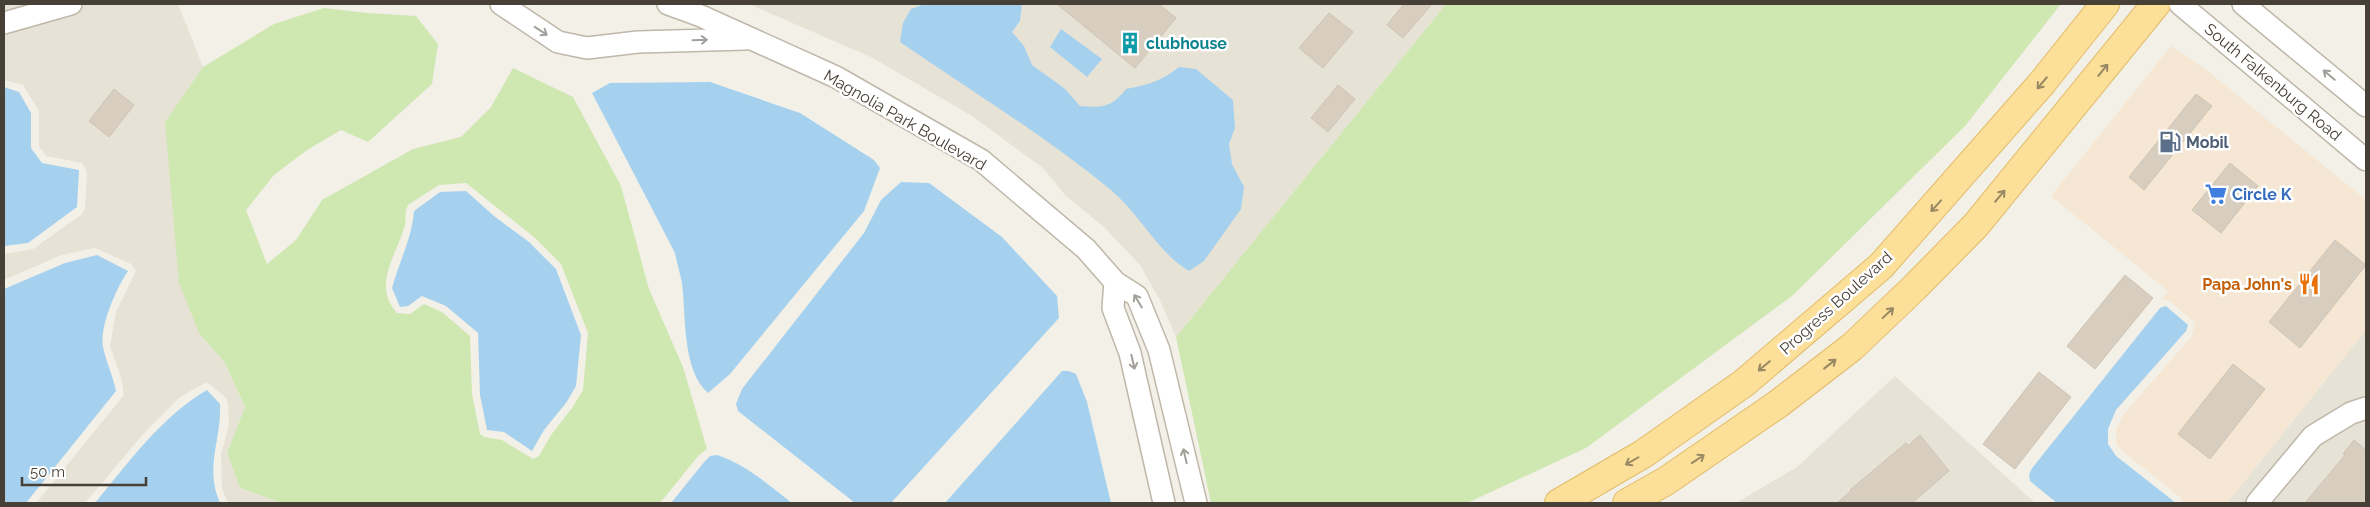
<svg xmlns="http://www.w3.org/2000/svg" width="2370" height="507" font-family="Raleway,sans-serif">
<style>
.residential{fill:#e7e2d6}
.commercial{fill:#f5e7d3}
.green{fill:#cfe7b1;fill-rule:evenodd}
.water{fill:#a5d1ef}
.building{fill:#d8cec0;stroke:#cfc3b1}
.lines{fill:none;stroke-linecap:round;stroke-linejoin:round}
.minor-casing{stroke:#bfb7aa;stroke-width:24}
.major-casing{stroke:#e1bc68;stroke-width:30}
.minor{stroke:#fff;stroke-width:21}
.major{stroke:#fcdf98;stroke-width:28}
.oneway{stroke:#a3a09b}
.oneway2{stroke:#988863}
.labels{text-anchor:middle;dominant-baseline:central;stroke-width:5;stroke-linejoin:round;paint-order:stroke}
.culture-label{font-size:16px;font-weight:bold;fill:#0d838f;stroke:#fff;text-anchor:start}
.street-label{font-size:16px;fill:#474037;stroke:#fff}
.service-label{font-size:16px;font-weight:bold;fill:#4e5e75;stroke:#fff;text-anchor:start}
.shop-label{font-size:16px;font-weight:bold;fill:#366cbe;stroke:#fff;text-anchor:start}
.food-label{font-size:16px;font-weight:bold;fill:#c56008;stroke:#fff;text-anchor:end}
</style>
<rect width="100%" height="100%" fill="#f3f0e8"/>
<!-- residential -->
<path class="residential" d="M4 4H178L203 67 165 122 199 333 225 363 245 407 227 453 240 488 282 503H228L222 489 221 454 229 425 228 404 226 398 207 382 180 397 145 432 85 503H36L124 395 121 377 110 346 116 312 136 271 131 264 95 248 61 255 4 280V254L33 249 82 214 85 208 87 172 82 163 46 156 39 146V111L23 85 4 80Z
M749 4H1446L1176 337 1160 300 1140 265 1104 227 1066 196 1043 168 972 116 873 58Z
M2366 330V503H2227Z
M1895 376 2035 503H1736L1797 467Z"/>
<!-- commercial -->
<path class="commercial" d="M2171 46 2204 68 2366 200V330L2227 503H2183L2180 497 2122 451 2116 443V431L2123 415 2192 336 2195 323 2170 301 2161 299 2168 291 2051 196Z"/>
<!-- green -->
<path class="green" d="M1446 4H2061L1965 126 1792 296 1586 448 1467 503H1211L1176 337Z
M324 8 368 13 416 16 438 44 432 84 368 142 341 130 307 150 274 175 246 210 267 264 296 240 322 200 413 149 461 137 491 107 513 68 573 97 621 186 649 289 683 367 707 449 699 455 660 503H282L240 488 227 453 245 407 225 363 199 333 179 283 165 122 203 67 274 24ZM466 183 534 237 561 264 588 333 583 390 572 408 551 435 539 456 533 459 502 440 484 437 480 434 472 394 470 336 442 312 424 304 410 314 397 313C372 286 396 256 404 228 407 221 404 212 408 205L439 185Z"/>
<!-- water -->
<path class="water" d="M925 4H1022L1020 21 1012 32 1024 46 1032 65 1064 88 1080 106C1103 108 1112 107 1126 89 1147 85 1162 81 1179 67L1196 69 1233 100 1235 128 1229 144 1232 164 1244 187 1241 209 1204 261 1189 271C1157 252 1140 214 1111 190 1044 135 971 91 900 42L903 23 911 9Z
M1061 29 1102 59 1087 77 1050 47Z
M710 82 800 113 874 160 880 168 864 211 730 374 708 393C682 370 686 316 682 283 680 273 677 263 675 253L592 93 610 83Z
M4 87 19 92 31 113V148L42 163 79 170 77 207 28 243 4 246Z
M901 182 929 183 1002 237 1057 296 1059 318 891 503H855L738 411 736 404 742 389 864 233 881 200Z
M466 191 494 216 529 242 556 269 581 335 576 386 566 403 544 430 532 451 504 432 487 430 480 395 478 333 446 306 422 296 408 306 400 307 392 288C399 262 412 238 414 211L440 192Z
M97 255 128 271C117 287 99 327 103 347 106 362 113 376 116 391L26 503H4V289L65 263Z
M2166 306 2188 325 2186 331 2116 410 2108 429V444L2116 456 2176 503H2057L2030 481 2029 474 2033 467 2160 308Z
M1062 371H1069L1076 374 1087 402 1111 503H945Z
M207 390 220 404C222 439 204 467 220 503H95C128 463 162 416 207 390Z
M717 455C745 464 769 485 792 503H671L705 461 710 456Z"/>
<!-- building -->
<path class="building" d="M1057 4H1159L1176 18 1135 68Z
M1404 4H1432L1403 38 1387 25Z
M1329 13 1353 32 1323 68 1299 48Z
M1338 85 1355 99 1328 132 1311 118Z
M114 89 134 105 109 137 89 121Z
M2196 94 2212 106 2144 190 2129 177Z
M2230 163 2258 186 2221 233 2192 210Z
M2335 240 2366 265 2300 348 2269 322Z
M2125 275 2153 298 2095 369 2067 346Z
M2233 364 2265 389 2210 459 2178 434Z
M2039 372 2071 397 2015 469 1983 444Z
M1920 435 1949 471 1912 503H1837L1851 491 1850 490 1906 443 1908 446Z
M2354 440 2366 450V503H2305L2345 455 2343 454Z"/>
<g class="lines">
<!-- minor casing -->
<g class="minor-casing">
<path id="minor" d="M501 4 558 42 587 48 638 42 745 39
M668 4 701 16 836 77 981 160 1086 249 1115 282 1137 296 1159 350 1196 503
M2180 4 2366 160
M2243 4 2366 106
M4 23 71 4
M1115 282 1113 308 1130 353 1164 503
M2257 503 2313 436 2351 413 2366 408"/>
</g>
<!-- major casing -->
<g class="major-casing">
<path id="major" d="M1559 503 1643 454 1744 383 1881 266 2042 83 2105 4
M1627 503 1666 481 1778 404 1852 347 1915 287 1976 225 2156 4"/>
</g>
<!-- minor -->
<use href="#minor" class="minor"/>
<!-- major -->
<use href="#major" class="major"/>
</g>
<!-- one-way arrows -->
<defs><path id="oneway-shaft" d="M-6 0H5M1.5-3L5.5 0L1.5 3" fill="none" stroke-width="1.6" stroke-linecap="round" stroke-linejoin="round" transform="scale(1.25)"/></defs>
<g class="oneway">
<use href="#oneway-shaft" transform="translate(541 31) rotate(33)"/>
<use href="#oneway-shaft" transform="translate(700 40) rotate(-2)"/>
<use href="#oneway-shaft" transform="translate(2329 75) rotate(-140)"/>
<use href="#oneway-shaft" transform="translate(1138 301) rotate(-121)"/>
<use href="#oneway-shaft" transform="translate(1133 362) rotate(77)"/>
<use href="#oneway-shaft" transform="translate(1185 456) rotate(-103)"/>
</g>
<g class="oneway2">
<use href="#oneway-shaft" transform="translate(2103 70) rotate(-51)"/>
<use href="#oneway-shaft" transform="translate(2042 83) rotate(130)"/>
<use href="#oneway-shaft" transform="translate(2000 196) rotate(-50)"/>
<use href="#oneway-shaft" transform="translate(1936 206) rotate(132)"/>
<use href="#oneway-shaft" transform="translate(1888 313) rotate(-43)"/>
<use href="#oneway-shaft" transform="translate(1830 364) rotate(-38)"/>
<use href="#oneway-shaft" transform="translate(1764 366) rotate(140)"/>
<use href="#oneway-shaft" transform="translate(1698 459) rotate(-34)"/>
<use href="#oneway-shaft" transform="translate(1632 461) rotate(150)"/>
</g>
<!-- icons -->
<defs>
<g id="building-bare" transform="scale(1.725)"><path d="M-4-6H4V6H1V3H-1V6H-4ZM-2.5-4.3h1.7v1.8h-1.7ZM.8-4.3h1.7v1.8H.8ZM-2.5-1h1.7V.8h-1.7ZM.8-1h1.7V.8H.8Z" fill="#0f9aa8" stroke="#fff" stroke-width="2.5" paint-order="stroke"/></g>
<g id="fuel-bare" transform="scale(1.725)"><path d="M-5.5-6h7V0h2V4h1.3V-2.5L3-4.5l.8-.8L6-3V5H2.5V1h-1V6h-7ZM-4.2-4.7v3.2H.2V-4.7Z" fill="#5c6f8a" stroke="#fff" stroke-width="2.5" paint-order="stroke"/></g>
<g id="supermarket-bare" transform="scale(1.725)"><path d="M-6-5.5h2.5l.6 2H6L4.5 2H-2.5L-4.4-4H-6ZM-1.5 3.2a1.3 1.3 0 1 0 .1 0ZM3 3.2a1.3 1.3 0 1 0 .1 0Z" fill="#3f7fe0" stroke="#fff" stroke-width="2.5" paint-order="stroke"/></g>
<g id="restaurant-bare" transform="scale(1.725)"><path d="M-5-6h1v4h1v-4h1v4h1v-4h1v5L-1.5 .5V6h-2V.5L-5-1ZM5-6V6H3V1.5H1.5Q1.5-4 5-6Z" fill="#e8710a" stroke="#fff" stroke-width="2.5" paint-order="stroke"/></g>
</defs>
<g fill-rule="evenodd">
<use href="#building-bare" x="1130" y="43"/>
<use href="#fuel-bare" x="2170" y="142"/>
<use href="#supermarket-bare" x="2216" y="194"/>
<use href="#restaurant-bare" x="2309" y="284"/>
</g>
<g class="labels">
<!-- culture labels -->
<g class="culture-label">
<text x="1146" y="43">clubhouse</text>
</g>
<!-- street labels -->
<g class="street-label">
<text transform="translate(2273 82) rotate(40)">South Falkenburg Road</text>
<text transform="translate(905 120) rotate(30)">Magnolia Park Boulevard</text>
<text transform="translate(1836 303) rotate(-42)">Progress Boulevard</text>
</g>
<!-- service labels -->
<g class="service-label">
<text x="2186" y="142">Mobil</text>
</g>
<!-- shop labels -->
<g class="shop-label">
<text x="2232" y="194">Circle K</text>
</g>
<!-- food labels -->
<g class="food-label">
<text x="2292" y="284">Papa John's</text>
</g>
</g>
<!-- border -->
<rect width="2370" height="507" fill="none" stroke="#474037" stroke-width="10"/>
<!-- scale -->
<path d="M22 477v8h124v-8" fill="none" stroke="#474037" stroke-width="2.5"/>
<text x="30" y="477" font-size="15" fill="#474037" stroke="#ffffff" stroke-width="4" paint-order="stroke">50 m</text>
</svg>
